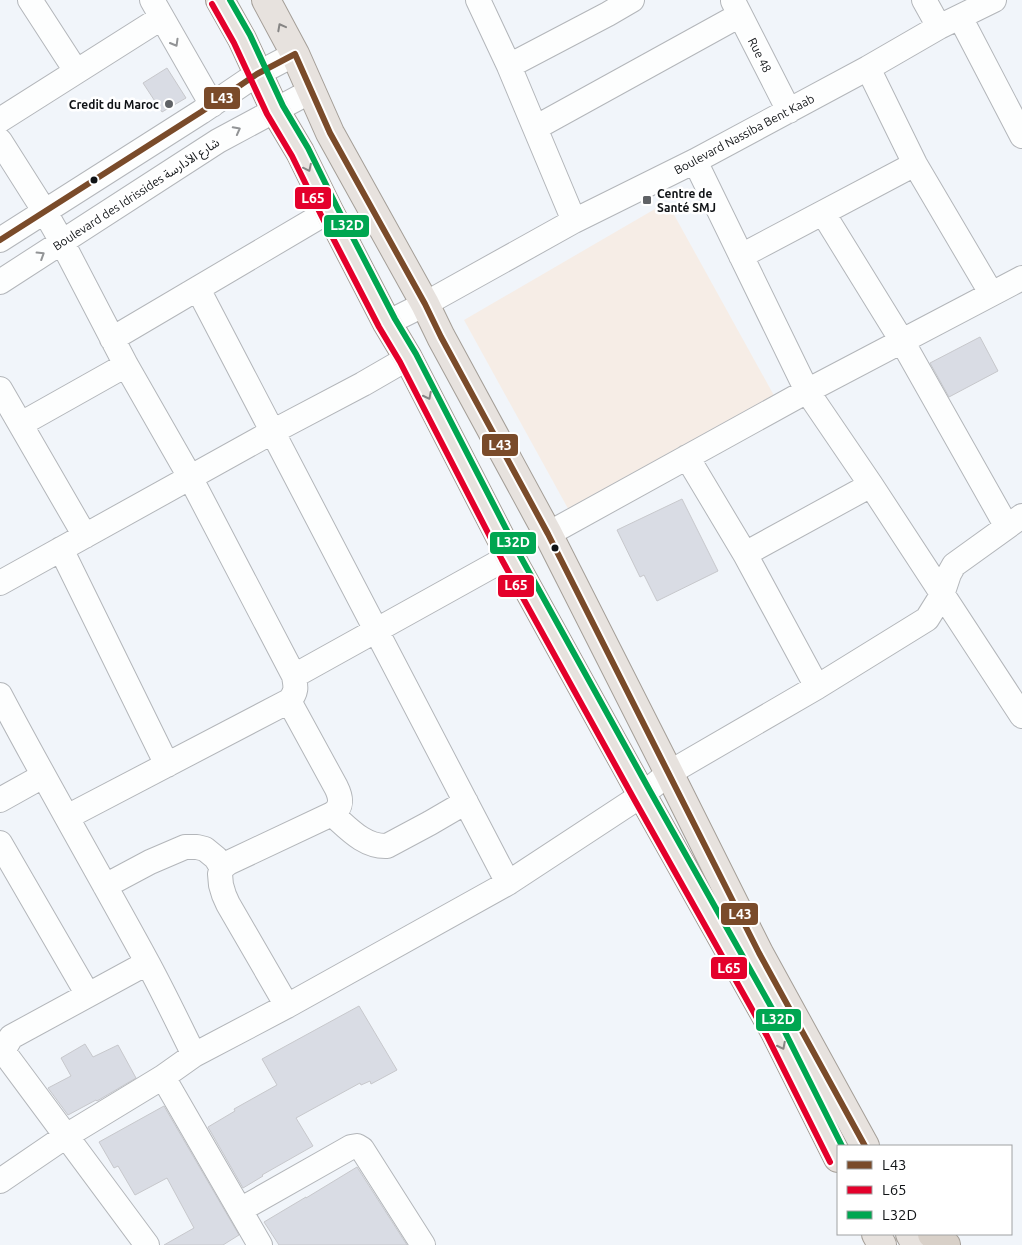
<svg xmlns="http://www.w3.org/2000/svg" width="1022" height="1245" font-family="Ubuntu,'Noto Sans Arabic',sans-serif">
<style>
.medical{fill:#f6ede6}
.building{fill:#d9dce4;stroke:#c7c8cc}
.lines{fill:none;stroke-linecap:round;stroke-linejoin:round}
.minor-casing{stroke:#b3b6ba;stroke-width:26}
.major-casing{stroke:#a49e97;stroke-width:30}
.highway-casing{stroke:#a49e97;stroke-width:30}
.minor{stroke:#fdfefe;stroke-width:24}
.major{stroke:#e7e2de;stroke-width:28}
.highway{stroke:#d8d0c8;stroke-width:28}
.bus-1-casing{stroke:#fff;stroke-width:10}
.bus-2-casing{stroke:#fff;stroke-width:10}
.bus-3-casing{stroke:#fff;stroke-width:10}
.bus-1{stroke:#7a4b2a;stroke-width:6}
.bus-2{stroke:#e4002b;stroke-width:6}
.bus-3{stroke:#00a651;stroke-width:6}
.oneway{stroke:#868584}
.oneway2{stroke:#929496}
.poi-dot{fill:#5f6266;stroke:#fff;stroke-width:2}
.bus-dot{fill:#101316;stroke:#fff;stroke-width:2}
.labels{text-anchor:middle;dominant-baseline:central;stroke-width:5;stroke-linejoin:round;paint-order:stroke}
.street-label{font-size:12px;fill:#101316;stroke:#fff}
.poi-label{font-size:12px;font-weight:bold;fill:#101316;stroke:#fff;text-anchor:end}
.line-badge{stroke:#fff;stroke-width:2}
.badge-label{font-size:14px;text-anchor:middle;font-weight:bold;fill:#fff}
</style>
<rect width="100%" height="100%" fill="#f1f5fa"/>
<!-- medical -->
<path class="medical" d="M667 202 777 401 571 514 464 320Z"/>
<!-- building -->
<path class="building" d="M167 68 186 98 162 112 143 83Z
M980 337 998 371 949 397 930 363Z
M682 499 718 571 657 601 644 575 640 577 617 530Z
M359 1006 397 1070 371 1084 370 1081 361 1085 360 1083 296 1118 313 1146 262 1175 263 1176 243 1188 208 1127 235 1111 234 1109 277 1085 262 1059Z
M85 1044 93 1057 118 1045 136 1078 97 1101 96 1100 68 1115 48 1088 71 1076 61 1058Z
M164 1106 239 1235 223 1245H164L194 1228 167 1178 135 1195 118 1166 114 1168 99 1142Z
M357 1167 407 1245H279L264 1222 306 1197V1198Z"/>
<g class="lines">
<!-- minor casing -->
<g class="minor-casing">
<path id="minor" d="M30 0 76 71
M152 0 212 105
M478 0 509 66 574 221
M924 0 939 27
M733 1 789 111
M960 17 1022 136
M509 66 608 14 632 0
M868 68 915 164 991 293
M0 120 161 18
M535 128 740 15
M0 141 45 212 62 242 126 365 190 477 294 676C296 687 297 692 289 701L67 817
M695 161 807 391 871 485 1022 716
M823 213 902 341 1007 527
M0 240 201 112 257 74 295 54
M741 256 915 164
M0 282 218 141 311 91
M198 289 508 883
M387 323 425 304 574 221 695 161 868 68 939 27 994 0
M112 339 329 211
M0 389 85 536
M21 424 126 365
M687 457 745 554 817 687
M548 534 807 391 1022 278
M61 549 167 765
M745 554 871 485
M0 583 272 432 363 384 408 358
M294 676 510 556
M0 695C47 784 98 872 146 960 163 991 178 1023 194 1055
M0 800 43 776
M332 814C348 828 364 847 387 846L430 823 466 802
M0 843 88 995
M105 886 150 862 185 847H197L205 849 216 858 222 868
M287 1006 228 904 224 895 221 885 220 874 222 868 228 863 332 814C343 807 341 797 336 787L289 701
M0 1045 3 1051 147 1245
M0 1051H3L11 1037 147 963
M163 1077 260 1245
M0 1181 66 1136 163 1077 194 1055 287 1006 508 883 642 795 669 773 817 687 927 619 942 595 949 574 954 565 1022 516
M240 1210 344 1151 351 1147 357 1146 362 1149 423 1245"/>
</g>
<!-- major casing -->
<g class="major-casing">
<path id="major" d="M220 0 242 39 275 110 300 152 329 211 387 323 408 358 510 556 642 795 775 1032 838 1158
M266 0 295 54 330 133 425 304 441 337 548 534 669 773 759 953 865 1146
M876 1234 882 1245
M910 1234 916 1245"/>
</g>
<!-- highway casing -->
<g class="highway-casing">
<path id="highway" d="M932 1234 946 1245"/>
</g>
<!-- minor -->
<use href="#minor" class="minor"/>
<!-- major -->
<use href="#major" class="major"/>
<!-- highway -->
<use href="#highway" class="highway"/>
<!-- bus-1 casing -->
<g class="bus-1-casing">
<path id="bus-1" d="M0 240 201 112 257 74 295 54 330 133 425 304 441 337 548 534 759 953 865 1146"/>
</g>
<!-- bus-2 casing -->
<g class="bus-2-casing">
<path id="bus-2" d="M212 4 234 43 267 114 292 156 321 215 379 327 400 362 502 560 634 799 767 1036 830 1162"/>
</g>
<!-- bus-3 casing -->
<g class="bus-3-casing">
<path id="bus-3" d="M230 0 250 35 283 106 308 148 337 207 395 319 416 354 518 552 650 791 783 1028 842 1146"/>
</g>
<!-- bus-1 -->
<use href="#bus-1" class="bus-1"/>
<!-- bus-2 -->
<use href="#bus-2" class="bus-2"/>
<!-- bus-3 -->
<use href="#bus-3" class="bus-3"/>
</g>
<!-- one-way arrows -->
<defs><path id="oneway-chevron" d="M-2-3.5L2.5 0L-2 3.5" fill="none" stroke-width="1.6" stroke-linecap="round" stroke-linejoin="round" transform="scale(1.25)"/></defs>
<g class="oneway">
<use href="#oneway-chevron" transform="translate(281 27) rotate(-118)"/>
<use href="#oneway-chevron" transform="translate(308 168) rotate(64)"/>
<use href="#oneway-chevron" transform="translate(428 396) rotate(63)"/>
<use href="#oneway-chevron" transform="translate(782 1046) rotate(63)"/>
</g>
<g class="oneway2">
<use href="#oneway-chevron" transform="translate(175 43) rotate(60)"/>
<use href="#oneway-chevron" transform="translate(237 130) rotate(-28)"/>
<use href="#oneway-chevron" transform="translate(41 255) rotate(-32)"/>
</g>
<!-- markers -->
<g class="poi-dot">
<circle cx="169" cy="104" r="5"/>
<rect x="642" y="195" width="10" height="10" rx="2.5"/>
</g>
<g class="bus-dot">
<circle cx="94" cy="180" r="4.5"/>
<circle cx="555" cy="548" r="4.5"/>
</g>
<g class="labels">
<!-- street labels -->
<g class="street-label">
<text transform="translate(760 55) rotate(63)">Rue 48</text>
<text transform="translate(744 134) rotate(-28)">Boulevard Nassiba Bent Kaab</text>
<text transform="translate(136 194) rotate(-33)">Boulevard des Idrissides شارع الأدارسة</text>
</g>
<!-- poi labels -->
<g class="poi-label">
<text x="159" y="104">Credit du Maroc</text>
<text x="657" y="193" text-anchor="start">Centre de<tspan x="657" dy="14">Santé SMJ</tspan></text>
</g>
</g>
<g class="line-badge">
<rect x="203" y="86" width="38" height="24" rx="5" fill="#7a4b2a"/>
<rect x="294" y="186" width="38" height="24" rx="5" fill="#e4002b"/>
<rect x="323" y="214" width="47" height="24" rx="5" fill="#00a651"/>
<rect x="481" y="433" width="38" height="24" rx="5" fill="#7a4b2a"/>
<rect x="489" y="531" width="48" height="24" rx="5" fill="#00a651"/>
<rect x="497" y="574" width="38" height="24" rx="5" fill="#e4002b"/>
<rect x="720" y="902" width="39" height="24" rx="5" fill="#7a4b2a"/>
<rect x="710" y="956" width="38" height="24" rx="5" fill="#e4002b"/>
<rect x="755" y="1008" width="47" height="24" rx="5" fill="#00a651"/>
</g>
<g class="badge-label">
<text x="222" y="103">L43</text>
<text x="313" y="203">L65</text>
<text x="347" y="230">L32D</text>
<text x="500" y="450">L43</text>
<text x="513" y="547">L32D</text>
<text x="516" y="590">L65</text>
<text x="740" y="919">L43</text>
<text x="729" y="973">L65</text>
<text x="778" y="1024">L32D</text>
</g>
<!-- legend -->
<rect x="837" y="1145" width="175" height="90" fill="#ffffff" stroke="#9fa1a2"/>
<rect x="847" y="1161" width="25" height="8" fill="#7a4b2a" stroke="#9fa1a2"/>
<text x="882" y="1170" font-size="15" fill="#101316">L43</text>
<rect x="847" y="1186" width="25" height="8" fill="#e4002b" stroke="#9fa1a2"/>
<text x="882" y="1195" font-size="15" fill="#101316">L65</text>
<rect x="847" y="1211" width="25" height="8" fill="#00a651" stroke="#9fa1a2"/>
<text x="882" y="1220" font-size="15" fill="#101316">L32D</text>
</svg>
